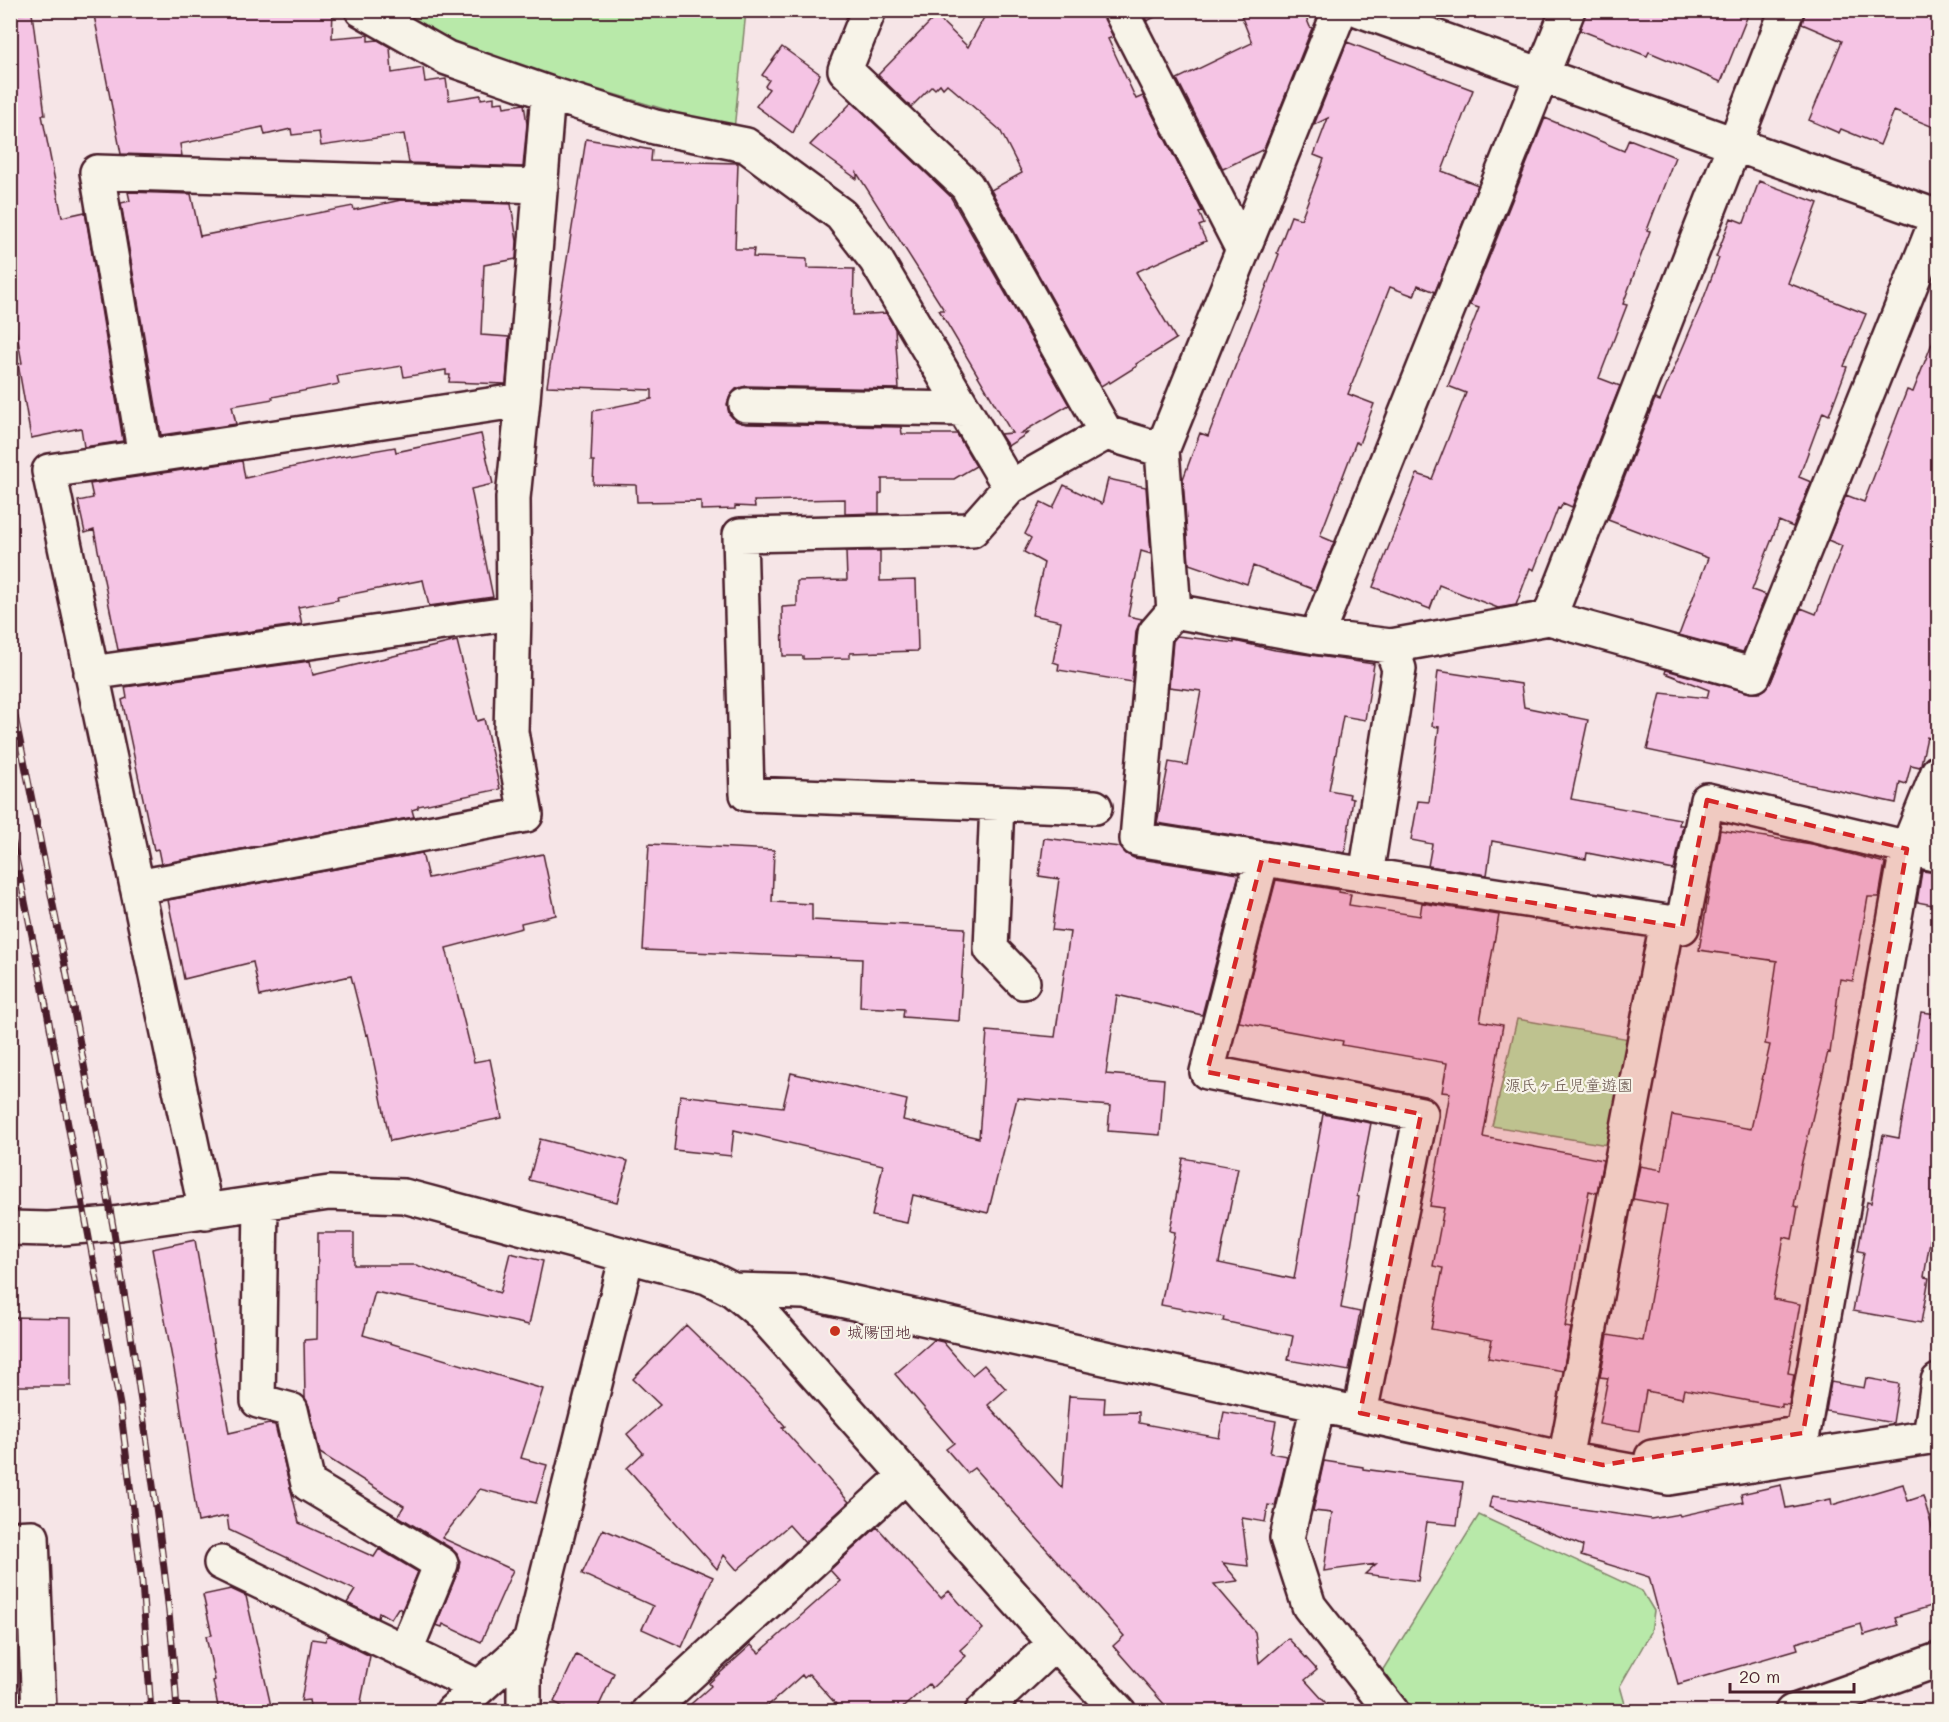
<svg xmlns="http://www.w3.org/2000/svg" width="1949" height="1722" font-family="Mali,'Klee One',sans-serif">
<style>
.green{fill:#b8e9a9;stroke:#81846a;stroke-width:1.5}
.building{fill:#f5c4e4;stroke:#4a1f2b;stroke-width:1.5}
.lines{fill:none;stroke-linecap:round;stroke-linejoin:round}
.minor-casing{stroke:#4a1f2b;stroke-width:38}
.minor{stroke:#f7f3e8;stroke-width:33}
.rail-casing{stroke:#4a1f2b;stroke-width:7}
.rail{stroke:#f7f3e8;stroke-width:4.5;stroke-dasharray:14;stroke-linecap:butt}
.marked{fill:#d62828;fill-opacity:0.2;stroke:#d62828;stroke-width:4.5;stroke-dasharray:12 8;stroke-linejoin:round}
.poi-dot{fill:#c8321e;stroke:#f7f3e8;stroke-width:2}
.labels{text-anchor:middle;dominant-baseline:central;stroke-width:4.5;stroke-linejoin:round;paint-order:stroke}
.park-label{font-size:16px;fill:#66524a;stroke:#f7f3e8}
.poi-label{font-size:16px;fill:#4a1f2b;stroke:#f7f3e8;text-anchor:start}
</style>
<rect width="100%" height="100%" fill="#f6e5e7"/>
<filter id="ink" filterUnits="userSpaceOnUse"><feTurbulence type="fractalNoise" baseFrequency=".0167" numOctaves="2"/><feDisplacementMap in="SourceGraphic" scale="12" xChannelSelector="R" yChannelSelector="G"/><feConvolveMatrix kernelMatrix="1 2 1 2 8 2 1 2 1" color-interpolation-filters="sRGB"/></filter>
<g filter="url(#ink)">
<!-- green -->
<path class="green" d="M394 11H746L734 130 456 47Z
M1517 1019 1635 1040 1613 1146 1492 1126Z
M1479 1515 1642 1591 1654 1611 1651 1632 1620 1686 1627 1711H1410L1382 1671Z"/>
<!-- building -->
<path class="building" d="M93 10H333L332 38 368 35V41L378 40 390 47 392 73 423 68 425 82 446 79 449 100 481 95V99L494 97V103L503 102 504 107 524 104 527 124 523 167 409 163 404 134 321 146 319 132 292 135 291 129 265 135 263 127 180 144 182 156 121 154Z
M988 10H1102L1113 37 1108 39 1136 99 1143 96 1202 211 1199 212 1204 224 1199 226 1206 241 1136 272 1176 339 1136 364 1137 366 1110 383 1109 381 1101 386 991 190 1022 173 1000 130 947 84 943 88 940 84 935 89 932 86 911 107 878 75 936 16 968 47Z
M1141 10H1169L1147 21Z
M1239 10H1303L1310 27 1312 28 1264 149 1223 169 1177 79 1252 43Z
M1586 10H1750L1721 82 1649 52 1647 56 1580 30Z
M1805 10H1938V129L1894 111 1880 145 1841 129 1839 133 1809 120 1842 41 1802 24Z
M32 13 45 115H42L62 217 85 212 123 441 84 447 81 428 31 438 18 364 22 363 10 295V14Z
M1347 42 1473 90 1442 171 1478 185 1435 292 1418 285 1414 296 1390 287 1348 394 1374 404 1359 444 1356 442 1320 536 1334 542 1315 590 1253 566 1247 584 1189 564 1183 479 1200 433 1208 436 1279 254 1277 253 1291 216 1301 219 1324 159 1314 155 1328 118 1314 125Z
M782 47 820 74 793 133 756 106 769 89 765 86 769 80 762 75Z
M852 102 950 196 1069 405 1021 433H1028L1008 446 1000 434 1012 433 939 310H944L857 173V179L810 145Z
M1545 118 1624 151 1629 139 1675 157 1647 230 1650 231 1623 304 1627 305 1599 378 1620 386 1572 507 1563 503 1560 509 1558 508 1534 570 1530 568 1516 605 1498 608 1439 585 1430 609 1373 587 1417 474 1432 479 1466 393 1448 386 1479 308 1470 305Z
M586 139 652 150 651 161 738 163 735 249H754L753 257 807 259V268L854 269 853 315 886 313 895 329 899 389 746 386 736 389 730 396 727 404 729 414 736 421 746 424 901 427 902 434H957L976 466 954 479H882V493L879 494V513L845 514V499L754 501 755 507 735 506V509L701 510V501L637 502 636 485 593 484 594 461H591L593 411 652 399V390L547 386Z
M1759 181 1818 203 1788 283 1866 314 1844 366 1847 367 1829 415 1823 412 1799 477 1811 482 1793 527 1779 521 1752 590 1766 595 1743 652 1679 635 1708 558 1608 520 1655 399 1660 401 1703 300 1719 258 1716 257 1731 218 1744 223Z
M128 192 191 194 200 236 353 206 354 210 401 200 511 204 517 241 516 259 484 265 481 335 509 337 506 384 449 382 450 375H446V370L404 377 402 366 337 376 339 384 272 397 273 399 232 406 236 424 161 435 121 203 130 201Z
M1936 333 1938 334V742L1927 737 1921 764 1920 767 1911 765 1906 784 1900 782 1896 803 1647 750 1661 693 1707 698 1709 690 1665 673 1666 670 1750 693H1759L1766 689 1771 682 1801 608 1816 614 1842 546 1828 540 1846 495 1864 502 1907 390 1913 392Z
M481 434 493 484 471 489 493 597 429 606 423 580 337 597 338 600 298 607 302 624 118 650 94 530 85 533 78 501 93 498 90 484 242 461 245 478 338 457 395 447 396 452Z
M1108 479 1146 487 1151 554 1141 551 1128 616 1142 619 1136 631 1132 682 1058 670 1059 664 1053 662 1061 621 1032 615 1044 563 1024 552 1031 538 1025 534 1041 502 1053 508 1064 485 1102 504Z
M846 551H880V581L916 580 918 651 850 653V658L803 659V656H783L782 607 797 606V581L847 580Z
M1177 636 1234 643V641L1275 650 1374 664 1365 720 1343 716 1329 790 1350 794 1349 798 1353 799 1345 853 1157 823 1169 762 1187 765 1201 691 1169 687 1173 641Z
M457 641 477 721 484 719 500 789 418 806V808L412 810 414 817 161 864 158 849 154 850 122 700 127 698 125 687 310 661 313 675Z
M1438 671 1521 684 1524 707 1588 720 1571 799 1680 819 1679 825H1683L1674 870 1587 853 1586 859 1492 841 1487 875 1428 866 1432 844 1411 840 1418 801 1429 802 1439 727 1432 726Z
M1720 830 1812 844 1885 863 1879 897H1868L1853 981 1840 979 1830 1053 1828 1052 1801 1166 1794 1206 1798 1207 1792 1239 1784 1237 1773 1299 1800 1304 1788 1373 1794 1374 1789 1405 1782 1404V1407L1684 1389 1682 1398 1646 1391 1639 1431 1599 1424 1608 1378 1600 1377 1608 1335 1643 1341 1667 1205 1633 1199 1640 1166 1662 1170 1672 1115 1751 1129 1770 1045 1765 1044 1777 961 1699 950Z
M1044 838 1120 847 1126 854 1134 858 1239 874 1202 1015 1117 995 1106 1074 1164 1079 1160 1135 1108 1131 1110 1106 1017 1098 988 1213 913 1195 907 1223 872 1216 883 1165 734 1130 731 1156 674 1150 680 1095 783 1107 791 1073 907 1100 903 1120 979 1138 987 1031 1055 1037 1070 932 1052 930 1059 879 1039 876Z
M649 844 774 850 772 902 812 904V920L965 928 959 1021 903 1017 904 1009 860 1007 862 959 643 950Z
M422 853 428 878 543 854 556 915 521 923 522 928 446 948 474 1062 490 1059 502 1118 390 1141 368 1034 366 1035 351 976 260 996 253 962 184 979 168 900Z
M1922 871 1938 873V906L1917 902Z
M1276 880 1339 890V892L1351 894 1349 905 1420 916 1422 903 1499 915 1480 1021 1503 1025 1483 1137 1603 1160 1597 1193 1589 1191 1565 1327 1571 1328 1563 1371 1488 1358 1492 1340 1431 1329 1443 1268 1433 1266 1444 1208 1430 1206 1450 1093 1442 1092 1447 1063 1342 1045 1343 1041 1239 1022Z
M1921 1012 1938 1014V1193L1924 1277 1929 1278 1921 1323 1853 1311 1864 1252 1858 1251 1867 1202 1871 1203 1883 1135 1899 1138Z
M1323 1114 1371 1123 1357 1196 1359 1197 1341 1308 1360 1312 1349 1371 1288 1360 1293 1336 1223 1321 1224 1317 1161 1305 1175 1232 1170 1231 1183 1158 1238 1168 1219 1263 1294 1279Z
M540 1139 628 1161 617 1202 529 1180Z
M318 1233H354V1265H416L500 1293 510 1253 543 1261 529 1325 375 1292 363 1335 543 1389 521 1458 547 1465 536 1503 480 1489 442 1538 513 1570 481 1642 443 1624 442 1627 436 1625 458 1571 460 1562 457 1554 451 1548 398 1516 404 1506 320 1453 309 1406 305 1398 304 1340 317 1339Z
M195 1240 229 1433 269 1424 275 1425 299 1523 374 1557 379 1549 418 1572 402 1610 398 1608 391 1619 379 1612 378 1618 347 1603 355 1590 229 1530 227 1516 198 1522 177 1385 152 1249Z
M10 1317 71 1318V1386H10Z
M686 1325 757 1394 785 1426 782 1428 849 1502 805 1543 789 1525 737 1570 724 1555 717 1569 627 1468 643 1453 627 1434 660 1405 633 1379Z
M934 1340 943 1342 972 1375 984 1365 1006 1389 988 1405 1062 1488 1069 1396 1105 1398 1104 1413 1139 1412V1423L1219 1438 1224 1412 1276 1421 1270 1453 1287 1456 1275 1506 1268 1505 1265 1522 1242 1518 1248 1566 1223 1563 1238 1581 1214 1584 1255 1632 1259 1663 1288 1638 1317 1670 1305 1680 1334 1712H1171L1113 1646 1124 1636 974 1468 967 1473 946 1449 954 1443 895 1374Z
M1866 1378 1899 1384 1893 1423 1826 1411 1831 1382 1864 1388Z
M1324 1461 1363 1467V1469L1463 1482 1457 1525 1427 1522 1418 1581 1365 1574 1376 1564 1324 1571 1332 1513 1313 1511Z
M1903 1484 1908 1501 1923 1496 1938 1548V1604L1895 1617 1898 1625 1864 1635 1861 1624 1796 1643 1798 1649 1678 1684 1649 1577 1581 1556 1583 1546 1489 1507 1492 1496 1651 1519 1679 1514 1680 1516 1743 1502 1741 1494 1781 1485 1786 1508 1831 1499 1832 1505Z
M877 1527 941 1598 949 1591 983 1629 960 1650 966 1656 932 1688 929 1684 898 1712H843L809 1674 804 1678 802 1675 761 1712H682L711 1686 709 1683 751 1645 759 1653 840 1581 830 1570Z
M603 1529 713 1577 682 1647 642 1629 653 1606 582 1574Z
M231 1589 246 1596 271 1706 239 1712H219L213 1681 215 1680 206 1636 212 1635 203 1595Z
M328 1635 370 1656 359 1712H311L309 1700 301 1701 312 1639 325 1641Z
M576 1655 614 1673 596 1712H573L554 1702Z"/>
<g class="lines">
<!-- minor casing -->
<g class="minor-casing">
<path id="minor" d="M362 10 447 58 548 93
M869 10 845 70 967 186 1106 433
M1120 10 1243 250
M1340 10 1162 450 1174 611 1316 637 1391 646 1549 618 1754 675 1938 217
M1360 10 1938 217
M523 400 548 93 655 127 746 145 841 215 876 260 1010 487 1106 433 1162 450
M746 405 964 409
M145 456 97 172 541 186
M1010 487 972 530 740 535 747 794 1095 807
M1174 611 1155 633 1137 839 1667 922
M1549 618 1787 10
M1316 637 1568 10
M91 673 514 613
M997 803 991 949 1023 982
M1262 859 1207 1072 1421 1114 1360 1413
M1366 875 1399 669 1391 646
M137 887 526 815 511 732 514 613 513 498 523 400 49 471 206 1212
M261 1203 258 1401 291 1410 308 1484 441 1564 405 1652
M10 1228 48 1229 113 1224 329 1193 404 1196 707 1277 733 1290 761 1313 1055 1643 1119 1712
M733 1290 804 1292 1565 1459 1669 1478 1930 1437 1938 1438
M1318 1405 1287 1538 1309 1606 1392 1712
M1930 1437 1938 1381
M1652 1457 1803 1433 1907 849 1938 772
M1565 1459 1667 922 1682 927 1707 800 1938 855
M10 1538 32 1537 39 1712
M221 1563 479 1687
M452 1712 530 1642
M524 1712V1667L627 1256
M648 1712 906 1475
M982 1712 1055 1643
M1792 1712 1938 1660"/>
</g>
<!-- minor -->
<use href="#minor" class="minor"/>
<!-- rail casing -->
<g class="rail-casing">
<path id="rail" d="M10 692C57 921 103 1150 138 1381 154 1491 171 1601 177 1712
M10 829 41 979 120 1405 142 1582 151 1712"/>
</g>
<!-- rail -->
<use href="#rail" class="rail"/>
</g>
</g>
<!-- marked area -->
<path class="marked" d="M1707 800 1907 849 1803 1433 1603 1465 1360 1413 1421 1114 1207 1072 1262 859 1682 927Z"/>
<!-- markers -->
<circle class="poi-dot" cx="835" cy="1331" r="6"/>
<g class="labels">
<!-- park labels -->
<g class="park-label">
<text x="1569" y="1084">源氏ヶ丘児童遊園</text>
</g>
<!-- poi labels -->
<g class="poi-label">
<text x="847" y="1331">城陽団地</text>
</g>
</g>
<!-- margin -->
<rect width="1949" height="1722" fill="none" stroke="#f7f3e8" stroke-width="36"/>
<rect x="18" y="18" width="1913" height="1686" fill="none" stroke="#4a1f2b" stroke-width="2" filter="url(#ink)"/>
<!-- scale -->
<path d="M1730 1683v9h124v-9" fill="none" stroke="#4a1f2b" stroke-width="3"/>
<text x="1739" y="1683" font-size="18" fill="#4a1f2b" stroke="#f7f3e8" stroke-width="4.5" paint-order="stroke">20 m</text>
</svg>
